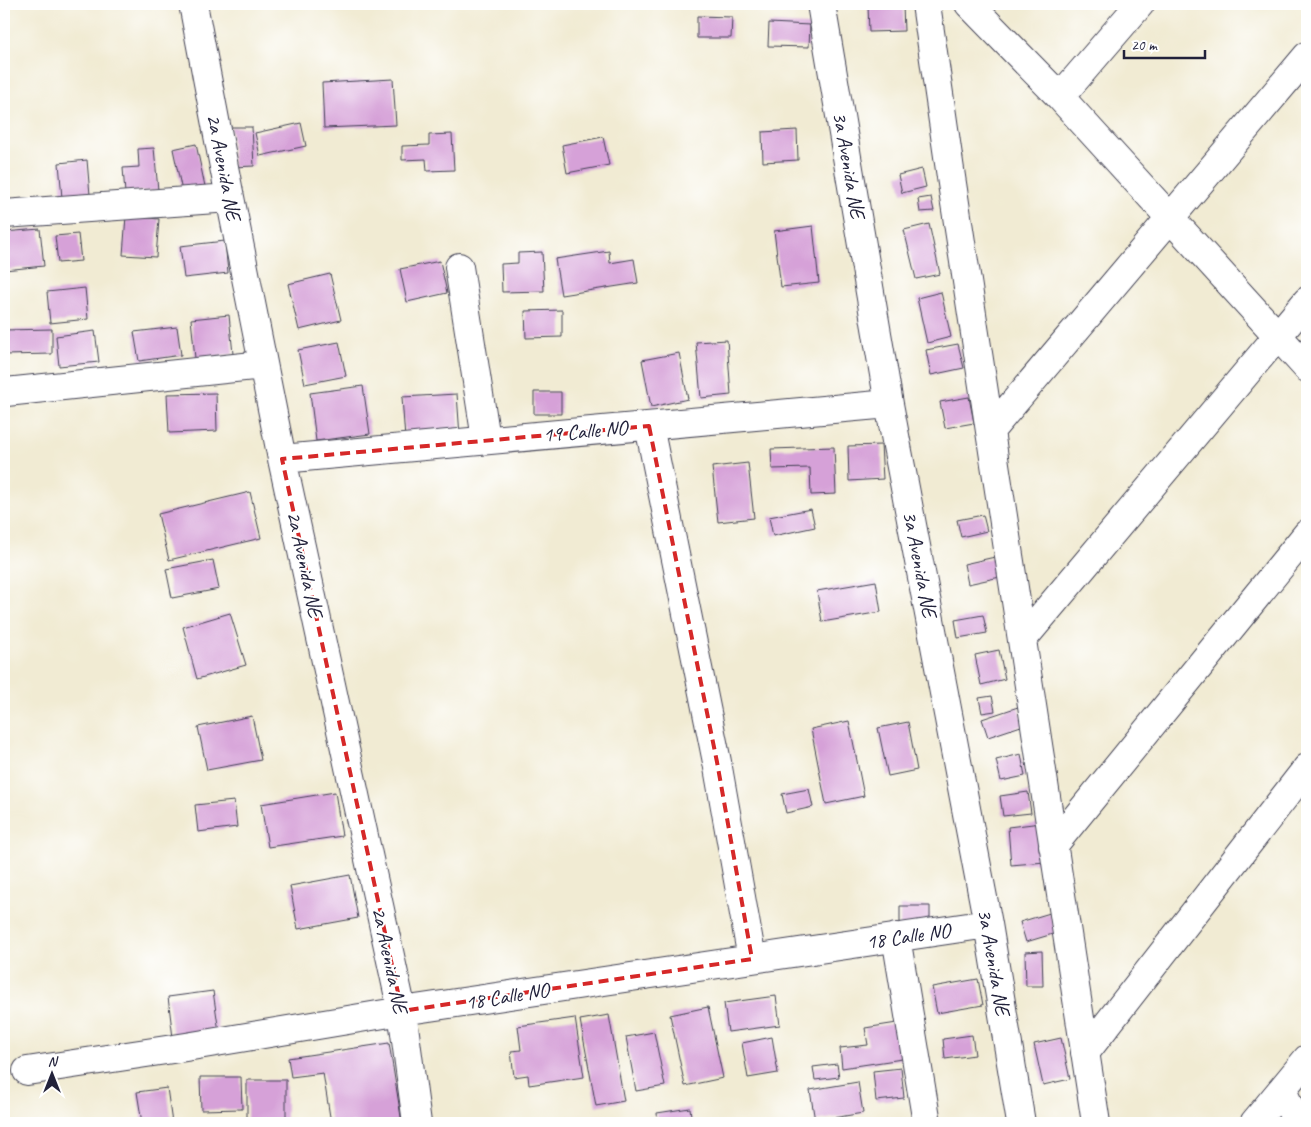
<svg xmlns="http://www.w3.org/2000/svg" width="1311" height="1127" font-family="Caveat,sans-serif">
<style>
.building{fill:#d6a1d8}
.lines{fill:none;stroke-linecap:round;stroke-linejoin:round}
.street-casing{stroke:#414052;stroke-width:30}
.street{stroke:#fff;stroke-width:28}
.marked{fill:none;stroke:#d62828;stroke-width:4;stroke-dasharray:10 6;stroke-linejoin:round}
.labels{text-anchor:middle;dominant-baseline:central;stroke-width:4;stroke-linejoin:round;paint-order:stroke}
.street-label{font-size:21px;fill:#22223b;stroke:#fff}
</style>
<rect width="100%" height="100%" fill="#fff"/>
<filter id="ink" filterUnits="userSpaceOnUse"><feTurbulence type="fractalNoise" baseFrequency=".02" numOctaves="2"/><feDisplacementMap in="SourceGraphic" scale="10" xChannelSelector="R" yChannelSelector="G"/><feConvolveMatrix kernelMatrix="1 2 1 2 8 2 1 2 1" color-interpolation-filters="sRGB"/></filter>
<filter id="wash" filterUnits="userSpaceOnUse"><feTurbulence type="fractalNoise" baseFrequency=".0096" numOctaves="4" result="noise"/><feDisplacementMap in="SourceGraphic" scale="20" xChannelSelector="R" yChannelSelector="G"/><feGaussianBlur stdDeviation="1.12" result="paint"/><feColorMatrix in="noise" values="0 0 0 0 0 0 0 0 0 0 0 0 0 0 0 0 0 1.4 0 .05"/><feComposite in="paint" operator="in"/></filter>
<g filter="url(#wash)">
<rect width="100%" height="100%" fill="#f1ebd3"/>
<g id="blocks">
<!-- building -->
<path class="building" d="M903 5 904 31 869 32 868 6Z
M697 16 732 17 731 38H697Z
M769 23 810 25 809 47 768 46Z
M393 79 396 125 324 128 322 83Z
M301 123 306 146 260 156 255 133Z
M231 127H252L254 166 233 167Z
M797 130 798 160 763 162 762 132Z
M452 134 454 170 427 171 426 159 402 160V146L429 145V135Z
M603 137 609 165 567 173 562 145Z
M196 144 206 191 183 196 173 149Z
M154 148 158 190 125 193 123 168 139 167 138 149Z
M87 160 90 195 62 198 59 163Z
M922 169 926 187 902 193 898 175Z
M931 197 934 211 920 212 918 199Z
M126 216 159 219 156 257 123 255Z
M929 224 940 274 916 279 904 230Z
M813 226 819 283 781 287 774 231Z
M40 229 44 266 4 270V232Z
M78 234 81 261 58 263 55 236Z
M225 241 228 273 184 278 180 246Z
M609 251 610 263 634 259 638 283 561 295 555 259Z
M542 252 544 291 502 292 501 264 518 263V253Z
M440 261 447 293 407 302 400 269Z
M330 274 341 320 299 330 288 284Z
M85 288 88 319 50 323 47 292Z
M941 292 951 337 927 343 917 298Z
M562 310V337L526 338 525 311Z
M229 315 233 354 195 358 191 319Z
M177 327 181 355 139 361 134 332Z
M52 329V354L4 355V330Z
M95 331 99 362 59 366 56 336Z
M727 340 731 395 701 398 696 342Z
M339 342 346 376 305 384 298 350Z
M958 344 964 368 931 375 926 350Z
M679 353 688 399 651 407 642 360Z
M363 386 370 434 316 441 310 393Z
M534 392H561V414H534Z
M216 393 217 431 169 433 167 394Z
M457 394 460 436 405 439 402 397Z
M969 397 974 423 945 428 940 402Z
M881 445 883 479 849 481 848 446Z
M834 447 836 494 811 495 810 468 772 469 771 449Z
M748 463 754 518 718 522 712 467Z
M250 492 261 538 169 560 158 514Z
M811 509 815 527 773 536 769 517Z
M983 515 987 531 961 537 957 520Z
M995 557 1000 577 968 584 964 564Z
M213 560 219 589 172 598 166 569Z
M876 581 881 612 822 622 817 591Z
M230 613 246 665 197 679 183 627Z
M983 615 987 633 958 638 955 620Z
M999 650 1005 679 981 685 975 655Z
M992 696 995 711 982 713 979 698Z
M1018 707 1024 725 988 737 982 719Z
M252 716 261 760 207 770 198 727Z
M849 721 864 796 826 804 811 729Z
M908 722 917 770 888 776 878 728Z
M1021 754 1025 776 1001 781 996 760Z
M809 789 813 807 786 813 782 794Z
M335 792 342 836 268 847 261 804Z
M1028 792 1031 813 1003 816 1000 796Z
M234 801 237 827 198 832 195 805Z
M1041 823 1045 862 1011 865 1008 827Z
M350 875 358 918 298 929 290 886Z
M900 906H930V926H900Z
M1050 913 1056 933 1026 942 1020 922Z
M1042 951 1043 986H1026L1025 952Z
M978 979 983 1005 937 1013 932 987Z
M213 991 219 1032 173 1038 168 997Z
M776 996 780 1025 728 1032 724 1003Z
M708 1007 723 1078 685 1086 670 1015Z
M609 1015 624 1101 596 1106 580 1020Z
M575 1018 584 1077 529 1085 528 1075 514 1077 511 1051 521 1050 518 1026Z
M897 1023 902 1059 842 1068 840 1048 868 1045 865 1028Z
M654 1032 665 1086 636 1091 626 1037Z
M972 1035 975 1055 945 1059 943 1039Z
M772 1037 778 1073 748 1078 742 1043Z
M1061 1038 1070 1079 1043 1085 1034 1044Z
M389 1043 402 1123H331L323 1073 291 1077 288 1058Z
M837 1064 839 1077 815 1080 813 1067Z
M901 1068 904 1098 876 1101 873 1071Z
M200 1077H241L242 1109 201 1110Z
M247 1080H286V1123H247Z
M858 1082 863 1113 815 1121 810 1090Z
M167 1088 172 1123H142L137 1092Z
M690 1108 692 1123H658L657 1113Z"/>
</g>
</g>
<g filter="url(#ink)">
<use href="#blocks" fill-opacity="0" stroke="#414052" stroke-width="1"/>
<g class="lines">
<!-- street casing -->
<g class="street-casing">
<path id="street" d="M193 4 224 167 282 459 402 1011 417 1123
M821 4 889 404 988 924 1021 1123
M926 4 951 177 1096 1123
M969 4 1060 97 1307 368
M1060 97 1140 4
M4 214 230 198
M459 267 486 439
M6 392 263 365
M649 426 717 762 752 959
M990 431 1307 56
M282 459 889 404
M1022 640 1307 301
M1053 846 1307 534
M896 937 927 1123
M1085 1053 1307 768
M27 1071 186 1047 402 1011 988 924
M1282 1090 1297 1123
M1254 1123 1307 1059"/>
</g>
<!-- street -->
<use href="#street" class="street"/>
</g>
</g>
<!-- marked area -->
<path class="marked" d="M649 426 717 762 752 959 402 1011 282 459Z"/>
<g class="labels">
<!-- street labels -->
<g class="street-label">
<text transform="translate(849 165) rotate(80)">3a Avenida NE</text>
<text transform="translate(224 167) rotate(79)">2a Avenida NE</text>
<text transform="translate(585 431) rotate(-5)">19 Calle NO</text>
<text transform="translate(305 564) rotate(78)">2a Avenida NE</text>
<text transform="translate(920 564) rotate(79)">3a Avenida NE</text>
<text transform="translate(908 936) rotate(-8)">18 Calle NO</text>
<text transform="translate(390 960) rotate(78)">2a Avenida NE</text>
<text transform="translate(994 962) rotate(80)">3a Avenida NE</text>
<text transform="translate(507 996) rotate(-9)">18 Calle NO</text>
</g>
</g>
<!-- margin -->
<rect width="1311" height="1127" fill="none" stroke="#fff" stroke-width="20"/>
<!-- north arrow -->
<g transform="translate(52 1074)" stroke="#ffffff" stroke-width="4" paint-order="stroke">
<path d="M0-4L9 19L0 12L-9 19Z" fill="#22223b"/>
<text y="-8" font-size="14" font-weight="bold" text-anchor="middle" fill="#22223b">N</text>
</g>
<!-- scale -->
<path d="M1124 50v8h81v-8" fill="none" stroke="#22223b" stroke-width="2.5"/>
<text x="1131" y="50" font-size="15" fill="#22223b" stroke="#ffffff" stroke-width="4" paint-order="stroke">20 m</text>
</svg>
